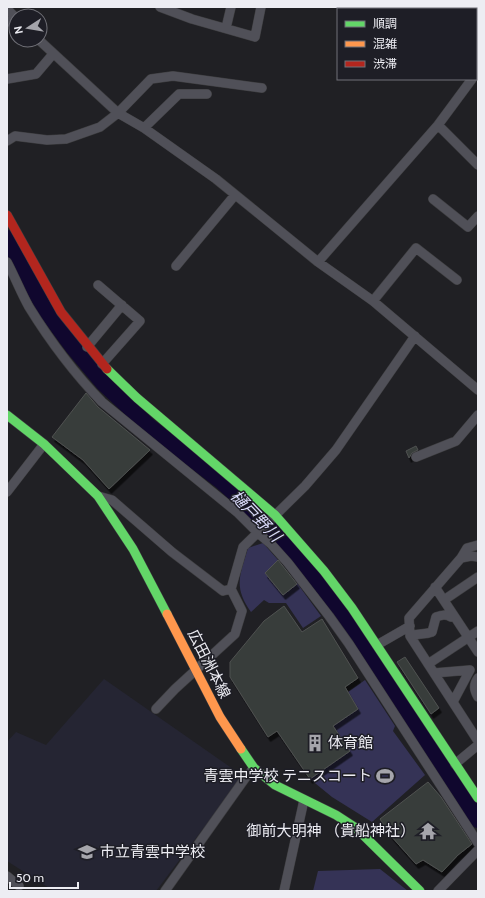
<svg xmlns="http://www.w3.org/2000/svg" width="485" height="898" font-family="Cabin,'Noto Sans JP',sans-serif">
<style>
.built{fill:#252533}
.green{fill:#353356}
.lines{fill:none;stroke-linecap:round;stroke-linejoin:round}
.river{stroke:#10072e;stroke-width:16}
.building{fill:#383e3a;stroke:#4f5151;filter:url(#shadow)}
.street-casing{stroke:#3e3e40;stroke-width:10}
.fast-casing{stroke:#3e3e40;stroke-width:10}
.slow-casing{stroke:#3e3e40;stroke-width:10}
.jam-casing{stroke:#3e3e40;stroke-width:10}
.street{stroke:#505058;stroke-width:9}
.fast{stroke:#63d668;stroke-width:9}
.slow{stroke:#ff974d;stroke-width:9}
.jam{stroke:#b3261e;stroke-width:9}
.labels{text-anchor:middle;dominant-baseline:central;stroke-width:3;stroke-linejoin:round;paint-order:stroke}
.street-label{font-size:15px;fill:#ededf3;stroke:#1e1e26}
.poi-label{font-size:15px;fill:#ededf3;stroke:#1e1e26;text-anchor:start}
.water-label{font-size:16px;font-style:italic;fill:#dadafa;stroke:#1e1e26}
</style>
<defs>
<filter id="shadow"><feDropShadow dx="2.5" dy="4.5" stdDeviation="0" flood-color="#0009"/></filter>
</defs>
<rect width="100%" height="100%" fill="#202024"/>
<!-- built -->
<path class="built" d="M104 679 243 776 156 891H54L7 861V742L16 732 46 745Z"/>
<!-- green -->
<path class="green" d="M263 543 278 560 265 573 283 594 297 583 321 616 303 628 286 603H269L264 600 251 612C233 587 240 575 248 548Z
M365 680 395 726 393 731 425 775 372 822 332 797 310 779 350 751 333 725 358 709 348 692Z
M380 869 408 891H313L318 871Z"/>
<g class="lines">
<!-- river -->
<path class="river" d="M7 238 44 308 72 346 104 384 151 428 221 481 253 510 316 580 371 657 478 820"/>
</g>
<!-- building -->
<path class="building" d="M86 393 98 407 150 450 109 489 83 460 52 437Z
M416 446 418 450 412 453 409 458 406 451Z
M278 560 297 584 283 595 265 573Z
M284 606 302 632 322 619 358 678 345 687 358 709 333 726 350 751 310 779 277 731 268 737 230 677V662L264 621Z
M405 657 439 708 431 714 397 662Z
M428 782 441 797 472 844 458 855 442 872 423 860 416 864 391 836 380 819Z"/>
<g class="lines">
<!-- street casing -->
<g class="street-casing">
<path id="street" d="M160 7 192 19 255 37 261 7
M7 9 16 18
M7 22 16 19
M226 28 231 7
M39 40 118 113 144 128 216 179 318 262 373 301 478 390
M476 74 478 71
M7 79 36 74 53 54
M438 125 478 165
M144 128 179 94H207
M7 141 15 136 47 140 66 139 100 127 118 113 151 79 173 76 262 88
M433 199 468 227 478 216
M7 262C15 277 21 293 29 307 50 341 74 373 102 402L238 513 258 533 271 544 288 563 329 616 349 644 478 843
M318 262 438 125 472 79
M176 266 235 195
M98 285 140 321 102 364
M373 301 416 248 457 280
M87 347 122 305
M416 457 456 441 478 415
M7 492 44 444
M98 496 112 500 172 552 223 591 231 589
M478 557 471 556 461 558 409 618 410 636 478 741
M461 558 467 548 478 545
M435 587 478 652
M444 600 478 577
M410 636C418 633 424 635 432 632L436 617C442 615 445 614 451 617L454 616
M377 645 410 626
M428 664 478 631
M434 673 470 670 453 702
M478 678C473 685 474 690 478 697
M156 709 175 689 235 634 242 611 231 589 243 547 305 486 336 450 415 336
M455 764 478 745
M7 876 19 886
M165 891 246 777 254 768
M284 891 304 800
M438 891 478 850"/>
</g>
<!-- fast casing -->
<g class="fast-casing">
<path id="fast" d="M107 369 137 398 275 515 324 571 352 608 478 798
M7 415 44 444 98 496 133 549 167 614
M241 749 254 768 275 785 336 815 356 828 420 891"/>
</g>
<!-- slow casing -->
<g class="slow-casing">
<path id="slow" d="M167 614 220 717 241 749"/>
</g>
<!-- jam casing -->
<g class="jam-casing">
<path id="jam" d="M7 215 61 312 107 369"/>
</g>
<!-- street -->
<use href="#street" class="street"/>
<!-- fast -->
<use href="#fast" class="fast"/>
<!-- slow -->
<use href="#slow" class="slow"/>
<!-- jam -->
<use href="#jam" class="jam"/>
</g>
<!-- icons -->
<defs>
<g id="building-bare" transform="scale(1.38)"><path d="M-4-6H4V6H1V3H-1V6H-4ZM-2.5-4.3h1.7v1.8h-1.7ZM.8-4.3h1.7v1.8H.8ZM-2.5-1h1.7V.8h-1.7ZM.8-1h1.7V.8H.8Z" fill="#a5a5ab" stroke="#1e1e26" stroke-width="2.5" paint-order="stroke"/></g>
<g id="stadium-bare" transform="scale(1.38)"><path d="M0-5a6.5 5 0 1 0 0 10a6.5 5 0 1 0 0-10ZM-3.5-1.8h7v3.6h-7Z" fill="#a5a5ab" stroke="#1e1e26" stroke-width="2.5" paint-order="stroke"/></g>
<g id="temple-bare" transform="scale(1.38)"><path d="M0-6L5-2H3V0L6.5 2.5H4V6H1.5V3h-3V6H-4V2.5H-6.5L-3 0V-2H-5Z" fill="#a5a5ab" stroke="#1e1e26" stroke-width="2.5" paint-order="stroke"/></g>
<g id="school-bare" transform="scale(1.38)"><path d="M0-5L7-2L0 1L-7-2ZM-4 1L0 2.5L4 1V4Q0 6-4 4Z" fill="#a5a5ab" stroke="#1e1e26" stroke-width="2.5" paint-order="stroke"/></g>
</defs>
<g fill-rule="evenodd">
<use href="#building-bare" x="315" y="743"/>
<use href="#stadium-bare" x="385" y="776"/>
<use href="#temple-bare" x="428" y="831"/>
<use href="#school-bare" x="87" y="852"/>
</g>
<g class="labels">
<!-- street labels -->
<g class="street-label">
<text transform="translate(209 664) rotate(63)">広田洲本線</text>
</g>
<!-- poi labels -->
<g class="poi-label">
<text x="328" y="743">体育館</text>
<text x="372" y="776" text-anchor="end">青雲中学校 テニスコート</text>
<text x="415" y="831" text-anchor="end">御前大明神 （貴船神社）</text>
<text x="100" y="852">市立青雲中学校</text>
</g>
<!-- water labels -->
<g class="water-label">
<text transform="translate(256 516) rotate(46)">樋戸野川</text>
</g>
</g>
<!-- border -->
<rect width="485" height="898" fill="none" stroke="#ededf3" stroke-width="16"/>
<!-- legend -->
<rect x="337" y="8" width="140" height="72" fill="#1e1e26" stroke="#717178"/>
<rect x="345" y="21" width="20" height="6" fill="#63d668" stroke="#717178"/>
<text x="373" y="28" font-size="12" fill="#ededf3">順調</text>
<rect x="345" y="41" width="20" height="6" fill="#ff974d" stroke="#717178"/>
<text x="373" y="48" font-size="12" fill="#ededf3">混雑</text>
<rect x="345" y="61" width="20" height="6" fill="#b3261e" stroke="#717178"/>
<text x="373" y="68" font-size="12" fill="#ededf3">渋滞</text>
<!-- north arrow -->
<g transform="translate(28 28) rotate(258)"><circle r="19" fill="#1e1e26" stroke="#717178"/>
<path d="M0-3L7 15L0 10L-7 15Z" fill="#a5a5ab"/>
<text y="-6" font-size="11" font-weight="bold" text-anchor="middle" fill="#ededf3">N</text>
</g>
<!-- scale -->
<path d="M10 882v6h68v-6" fill="none" stroke="#ededf3" stroke-width="2"/>
<text x="16" y="882" font-size="12" fill="#ededf3" stroke="#1e1e26" stroke-width="3" paint-order="stroke">50 m</text>
</svg>
